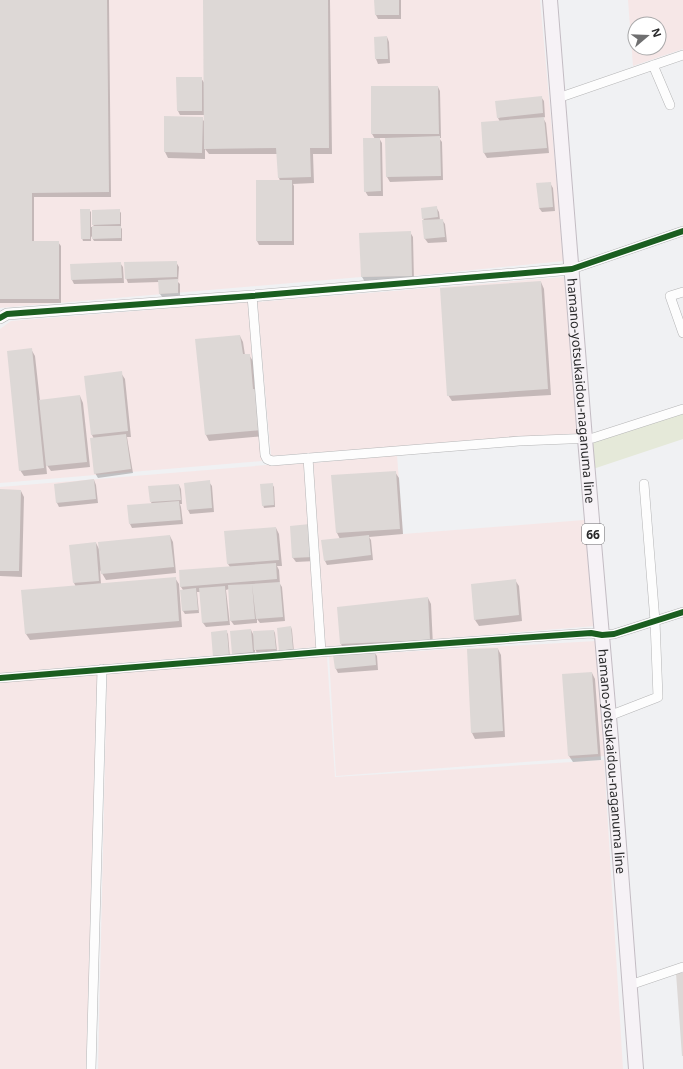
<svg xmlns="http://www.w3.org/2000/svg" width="683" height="1069" font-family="'Noto Sans',sans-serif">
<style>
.industrial{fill:#f6e7e7;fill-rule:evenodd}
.green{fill:#e5e9d9}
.shadow{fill:#0003}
.building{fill:#ddd8d6}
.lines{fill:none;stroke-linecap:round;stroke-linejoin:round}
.minor-casing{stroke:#b5b5b6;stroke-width:10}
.tertiary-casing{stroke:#b5b5b6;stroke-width:12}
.primary-casing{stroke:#c3bcc3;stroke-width:16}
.minor{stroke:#fdfdfd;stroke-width:9}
.tertiary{stroke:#fdfdfd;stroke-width:11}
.primary{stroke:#f6f2f6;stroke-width:14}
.cycleway-casing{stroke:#fff;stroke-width:8}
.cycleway{stroke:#1b5e20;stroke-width:6}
.labels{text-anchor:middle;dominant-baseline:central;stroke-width:3;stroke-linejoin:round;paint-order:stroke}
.shield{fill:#fff;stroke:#69696a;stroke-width:1}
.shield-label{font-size:12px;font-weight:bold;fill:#29292a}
.street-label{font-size:13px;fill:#29292a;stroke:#fff}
</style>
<rect width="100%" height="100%" fill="#f0f1f3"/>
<!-- industrial -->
<path class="industrial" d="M0 0H540L564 261 412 276 361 277 0 308Z
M628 0H683V49L633 66ZM635 24H659V48H635Z
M564 277 578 434 271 456 257 302Z
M248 302 262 461 0 483V329L11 321Z
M397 455 403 534 584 520 595 626 324 648 313 463Z
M304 462 317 647 0 673V487Z
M596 641 605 756 336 776 329 656Z
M327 656 335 777 604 760 623 1069H98L107 672Z
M99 674 86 1069H0V682Z"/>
<!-- green -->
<path class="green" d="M683 413V439L593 469 592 443Z"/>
<!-- shadow -->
<path class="shadow" d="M0 0H109L111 197H34V242H58L61 246V303H0Z
M204 0H330L332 154H313L314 183 293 184 294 186V245H259L257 241 280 181 279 178 278 154H209L205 149V159L168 158 165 152 202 118 205 123V115H180L178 111 201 78 205 84Z
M375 0H401V19H378L376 15Z
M387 37 389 42 390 63 378 64 376 59 375 38Z
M438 87 440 91 441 138H439L442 142 443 180 390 182 387 177 386 138H379L382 143 383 196H368L365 191 375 139 372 134Z
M541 97 544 101 545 117 543 118 546 123 549 153 487 158 484 153 482 123 500 122 498 118Z
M550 183 553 188 555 211 542 212 539 208Z
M436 207 439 212 440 220H442L445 224 447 242 428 243 425 239V221L423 219Z
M89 210 91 212V227H95L93 225 119 210 121 213V226H120L122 229V241H94L91 236V241H83L82 238Z
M410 232 413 237 414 280 365 282 362 277 360 234Z
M176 262 179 267 178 282 180 284V297L163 298 160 294 159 282 128 283 126 278Z
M120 263 123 267 124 283 74 284 72 280 71 265Z
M541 282 544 289 551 395 452 401 448 395Z
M240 336 243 342 245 355H249L253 361 255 390 264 436 209 441 206 435Z
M31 349 35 356 40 401 80 396 83 403 90 467 51 471 46 464 47 474 24 476 20 470Z
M121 373 125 379 131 437H127L133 473 98 478 95 473 94 439 92 435Z
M395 472 399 478 403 534 369 537 371 540 373 560 327 565 325 561 340 539 337 533 332 476Z
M94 480 96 485 98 503 59 507 57 503 55 485Z
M209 482 212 486 214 512 190 514 188 510Z
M272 484 274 487 275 507 264 508 263 505Z
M179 485 181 489 182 504H180L181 507 183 524 132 528 130 524 152 504 151 502Z
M0 490 21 491 24 497 22 577 0 576Z
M291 527 315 561 296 562 293 558Z
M276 528 279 534 282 566H277L279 570 280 584 282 587 285 621 260 623 257 619V623L234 625 231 621 229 589 226 590 230 625 206 627 203 623 201 592H197L199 613 185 614 183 611 182 590H183L181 587 180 571 230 567 228 564Z
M170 536 173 542 176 573 106 580 100 570 101 584 175 578 179 584 182 627 30 640 26 634 76 587 74 583 96 543 100 551Z
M515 580 519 586 522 621 479 626 475 620Z
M428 598 431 604 433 646 344 650 341 644Z
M291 627 292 630 294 652 282 653 280 650Z
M251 630 254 636 274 631 275 633 277 651 257 653 255 649V656L235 658 233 654Z
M226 631 228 634 230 658 214 656Z
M498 649 501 655 505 737 475 739 472 733Z
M374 652 377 656 378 670 338 673 336 669 334 656Z
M592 673 595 679 601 760 573 762 569 756Z"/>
<!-- building -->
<path class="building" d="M0 0H107L109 192 32 193V241H59V299H0Z
M203 0H328L329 148H310L311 177 278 178 276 148 204 149Z
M374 0H399V15H375Z
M387 36 388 59H375L374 37Z
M176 77H202V111H177Z
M371 86H438L439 134H371Z
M542 96 543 113 497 118 495 101Z
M164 116 203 117 202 153 164 152Z
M544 117 547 148 483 153 481 122Z
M440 136 441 176 386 177 385 138Z
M363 138H380L381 191 364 192Z
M256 180H292V241H256Z
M551 182 553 207 539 208 536 183Z
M437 206 438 217 422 219 421 208Z
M80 209H90V239H81Z
M120 209V224L92 225V210Z
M443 219 445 237 424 239 422 220Z
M92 226H121V238L92 239Z
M411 231 412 276 361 277 359 233Z
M177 261V277L125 279 124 262Z
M121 262 122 278 71 280 70 264Z
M178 279V293L159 294 158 280Z
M541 281 548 389 447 396 440 288Z
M240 335 243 354H250L253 389H257L261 430 205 435 195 339Z
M32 348 44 468 19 471 7 351Z
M122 371 128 431 91 435 84 376Z
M80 395 87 462 46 466 39 400Z
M126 434 131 469 94 474 90 438Z
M396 471 400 529 336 533 331 475Z
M94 479 96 499 56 503 54 484Z
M210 480 212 508 187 510 184 483Z
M273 483 274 505 262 506 260 484Z
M179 484 181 500 150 502 148 486Z
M0 489 21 490 19 571H0Z
M179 501 181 520 129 524 127 505Z
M310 524 313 557 292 558 290 526Z
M276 527 279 560 227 564 224 531Z
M170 535 174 567 101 574 98 542Z
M369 535 371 555 324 561 321 540Z
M96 542 99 581 73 583 69 545Z
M276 563 277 579 180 587 179 570Z
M176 577 179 621 25 634 21 590Z
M516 579 519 615 474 620 471 584Z
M280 582 283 617 256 619 252 584Z
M252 584 255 619 230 621 228 585Z
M225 586 228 621 202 623 199 588Z
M196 588 198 610 182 611 180 590Z
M428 597 430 640 340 644 337 607Z
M291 626 293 649 279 651 277 628Z
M251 629 253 652 232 654 230 631Z
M227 630 229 655 213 657 211 632Z
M274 630 276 649 254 650 253 631Z
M498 648 503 731 471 733 467 649Z
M375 651 376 665 335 669 333 655Z
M592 672 598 754 568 756 562 674Z
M676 973H683V1056H682Z"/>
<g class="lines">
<!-- minor casing -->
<g class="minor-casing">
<path id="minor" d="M653 65 670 105
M558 98 683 55
M572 269 683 231
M683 292 670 296 683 333
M252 296 265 455 267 459 272 461 519 441 593 438 683 409
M308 458 321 652
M0 678 321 652 591 633 602 635 614 634 683 612
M609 716 658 697 655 621 644 484
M630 985 683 967
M91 1069 102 669"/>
</g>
<!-- tertiary casing -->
<g class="tertiary-casing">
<path id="tertiary" d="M0 318 7 314 252 296 572 269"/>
</g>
<!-- primary casing -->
<g class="primary-casing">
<g id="primary">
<path id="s1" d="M550 0 585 439 611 740 636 1069"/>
</g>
</g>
<!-- minor -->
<use href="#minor" class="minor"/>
<!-- tertiary -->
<use href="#tertiary" class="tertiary"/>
<!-- primary -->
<use href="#primary" class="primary"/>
<!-- cycleway casing -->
<g class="cycleway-casing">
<path id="cycleway" d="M0 318 7 314 252 296 572 269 683 231
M0 678 321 652 591 633 602 635 614 634 683 612"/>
</g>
<!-- cycleway -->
<use href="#cycleway" class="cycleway"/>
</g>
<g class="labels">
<!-- shield labels -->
<rect class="shield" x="582" y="524" width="22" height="20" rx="3"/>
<g class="shield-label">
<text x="593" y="534">66</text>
</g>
<!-- street labels -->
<g class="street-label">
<text stroke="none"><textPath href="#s1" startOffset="392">hamano-yotsukaidou-naganuma line</textPath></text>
<text stroke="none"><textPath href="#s1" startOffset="764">hamano-yotsukaidou-naganuma line</textPath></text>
</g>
</g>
<!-- north arrow -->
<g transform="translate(647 36) rotate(71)"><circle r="19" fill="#ffffff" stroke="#a9a9aa"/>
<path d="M0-3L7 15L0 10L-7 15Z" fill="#6f6f70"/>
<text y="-6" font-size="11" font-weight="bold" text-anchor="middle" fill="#29292a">N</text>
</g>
</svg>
